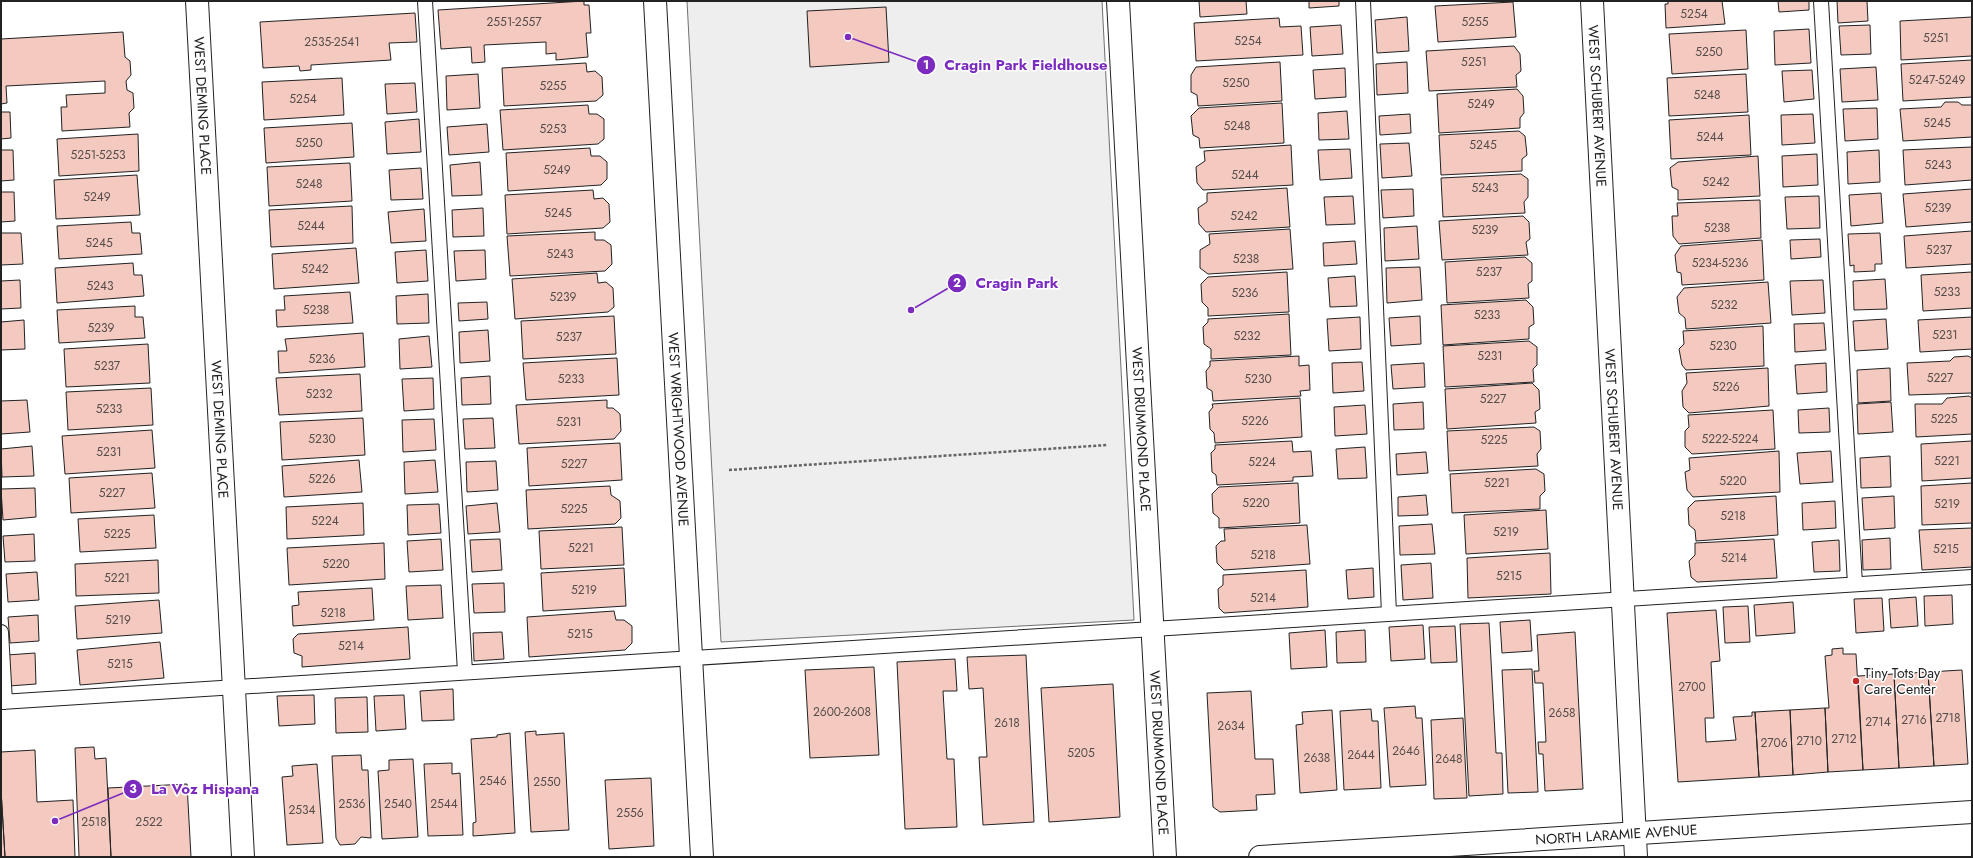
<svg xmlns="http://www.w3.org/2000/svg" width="1973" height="858" font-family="Jost,sans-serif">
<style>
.green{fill:#eee;stroke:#6f6f6f}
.building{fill:#f3c9c0;stroke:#222}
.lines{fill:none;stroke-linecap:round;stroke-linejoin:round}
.service-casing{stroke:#222;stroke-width:16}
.minor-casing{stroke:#222;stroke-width:24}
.tertiary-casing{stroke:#222;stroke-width:24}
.path{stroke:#646464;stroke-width:2.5;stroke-dasharray:3 2;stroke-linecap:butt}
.service{stroke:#fff;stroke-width:14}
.minor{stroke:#fff;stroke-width:22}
.tertiary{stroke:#fff;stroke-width:22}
.poi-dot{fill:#c62828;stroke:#fff;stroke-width:1.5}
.labels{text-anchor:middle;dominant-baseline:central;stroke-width:3;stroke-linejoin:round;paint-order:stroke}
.number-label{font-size:12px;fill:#564c4a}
.street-label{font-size:14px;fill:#222;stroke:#fff}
.poi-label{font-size:14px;fill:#222;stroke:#fff;text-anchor:start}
.leader{fill:none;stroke:#7b2cbf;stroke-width:1.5}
.callout-dot{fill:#7b2cbf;stroke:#fff;stroke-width:1.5}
.mark-label{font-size:12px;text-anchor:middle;font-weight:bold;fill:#fff}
.callout-label{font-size:15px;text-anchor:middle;font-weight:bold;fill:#7b2cbf;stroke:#fff;stroke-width:3;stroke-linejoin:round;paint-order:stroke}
</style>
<rect width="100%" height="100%" fill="#fff"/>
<!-- green -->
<path class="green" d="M687 1H1102L1134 620 721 642Z"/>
<!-- building -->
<path class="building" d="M584 1V5H589L591 33H586L588 57 556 60V53L546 54V42L484 45 485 62 472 63 471 47 441 49 438 10Z
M1199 1H1246L1247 14 1200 17Z
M1309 1H1339V6L1309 8Z
M1668 1H1722L1725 24 1666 28 1665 4H1668Z
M1778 1H1809V10L1779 12Z
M1837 1H1867L1868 21 1838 23Z
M1513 2 1516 37 1438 42 1435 6Z
M886 7 889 62 810 67 807 11Z
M415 13 417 42 389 43 391 60 311 65V70L300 71 299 66 263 68 260 22Z
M1407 17 1409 51 1377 53 1375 20Z
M1972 17V56L1901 60 1900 21Z
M1279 18 1280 27 1301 26 1303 55 1196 61 1194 23Z
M1341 25 1343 54 1312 56 1310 27Z
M1870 25 1871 54 1841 55 1839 26Z
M1809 29 1811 63 1775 65 1774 31Z
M1746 30 1748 69 1672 74 1669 34Z
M123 32 125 57 130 61 131 75 126 81 127 90 133 93 134 108 129 113 130 127 62 131 61 107H67L66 95 105 93V81L6 86 7 103 1 104V39Z
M1514 46 1520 54 1521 71 1516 75 1517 87 1429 91 1426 51Z
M1972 60V97L1903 101 1901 64Z
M1280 62 1282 101 1198 106 1197 95 1191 92V75L1196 67Z
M1407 62 1408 93 1377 95 1376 64Z
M586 63 587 72 595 71 602 77 603 95 596 101 504 106 502 68Z
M1876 67 1878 100 1842 102 1840 69Z
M1345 68 1346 97 1315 99 1313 70Z
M1812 70 1814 99 1784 102 1782 71Z
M478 74 480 108 447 110 446 76Z
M1746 74 1748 112 1669 116 1667 78Z
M342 78 344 115 264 120 262 82Z
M415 83 417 112 387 114 385 84Z
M1517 89 1523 96 1524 113 1520 118V128L1439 133 1437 94Z
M1945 102H1958L1962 105H1972V137L1903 141 1900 109 1941 107Z
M1282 103 1284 143 1200 148 1199 138 1193 135 1191 116 1199 108Z
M588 105 589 114H597L604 119V139L598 144 503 150 500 110Z
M1877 108 1878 139 1845 141 1843 109Z
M1347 111 1349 139 1319 140 1318 113Z
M1 112H10L11 138 1 139Z
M1410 114 1411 133 1380 135 1379 116Z
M1813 114 1815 143 1782 145 1781 115Z
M1749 115 1751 155 1671 159 1669 120Z
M419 119 421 152 387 154 385 122Z
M352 123 354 157 266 163 264 128Z
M487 124 489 152 449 155 447 127Z
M1519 131 1525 136 1527 155 1522 159V171L1441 175 1439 135Z
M138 134 139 171 59 176 57 139Z
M1409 143 1412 176 1382 178 1380 144Z
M1291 145 1293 185 1203 190 1197 183 1196 167 1205 161 1204 151Z
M1972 147V180L1905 185 1903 150Z
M590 148 591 156H600L607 162V179L601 185 508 191 506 153Z
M1350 149 1352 178 1320 180 1318 150Z
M1 150H13L14 180 1 181Z
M1879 150 1880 182 1848 184 1847 152Z
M1817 154 1818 185 1783 187 1782 156Z
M1758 156 1760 196 1678 200V190L1672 187 1670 168 1678 162Z
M480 162 482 195 452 196 450 165Z
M350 163 352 201 269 206 267 167Z
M421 168 423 199 391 200 389 170Z
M1521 174 1528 179V197L1524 202 1525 213 1443 217 1441 178Z
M137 175 140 215 56 219 54 180Z
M1287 188 1290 227 1206 232 1199 224 1198 208 1207 202V193Z
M1413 189 1414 216 1383 218 1381 190Z
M1972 189V222L1906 227 1903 194Z
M593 190 594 199 603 198 609 204 610 222 603 228 507 234 505 195Z
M1 192H14L15 221 1 222Z
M1881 193 1883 223 1851 226 1849 195Z
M1353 196 1355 224 1326 225 1324 197Z
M1819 196 1820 228 1787 229 1785 197Z
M1760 200 1761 238 1679 244 1673 236 1672 216H1678L1677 203Z
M352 206 353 243 271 247 269 210Z
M483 208 484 236 453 237 452 210Z
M424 209 426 241 391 243 388 212Z
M1523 216 1529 222 1530 239 1526 242 1528 255 1442 260 1439 221Z
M131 222 132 233H140L142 254 59 259 57 226Z
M1417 226 1419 259 1385 261 1384 228Z
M1290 229 1293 269 1208 274 1200 268V250L1210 244 1209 234Z
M1972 231V264L1906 268 1904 236Z
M595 232V240H604L611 245 612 264 605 271 510 276 507 236Z
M1 233H21L23 264 1 265Z
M1880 233 1882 264H1875V271L1854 272V265L1850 266 1848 234Z
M1820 239 1821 257 1791 259 1790 240Z
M1762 240 1764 280 1682 285 1681 273 1677 272 1675 255 1681 246Z
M1355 241 1357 264 1324 266 1323 243Z
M356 248 359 283 274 289 272 254Z
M426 250 428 281 397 283 395 252Z
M485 250 486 279 456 281 454 251Z
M1525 257 1532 263V281L1528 284 1529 298 1447 303 1445 262Z
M133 263 134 275H142L144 296 57 303 55 268Z
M1420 267 1422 300 1387 303 1386 268Z
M1287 272 1289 312 1208 316V308L1202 302 1201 284 1208 277Z
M1972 272V308L1923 311 1921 275Z
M597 273 598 283 606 282 613 288 614 307 608 312 515 319 512 279Z
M1355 276 1357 306 1330 307 1328 278Z
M1885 279 1887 309 1854 310 1853 281Z
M20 280 21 308 1 309V281Z
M1823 280 1825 313 1792 315 1790 281Z
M1768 282 1771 323 1686 329 1685 318 1679 313 1677 297 1684 288Z
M350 292 353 323 277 327 276 310H285L284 296Z
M428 294 429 323 397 324 396 296Z
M1526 300 1533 307 1534 324 1529 327V339L1443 345 1441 305Z
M487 302 488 319 459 321 458 303Z
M135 306V317H143L145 338 59 343 57 310Z
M1289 314 1291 355 1211 359V349L1204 344 1203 327 1208 322V319Z
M614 316 616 354 523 359 521 321Z
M1420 316 1421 344 1391 346 1389 318Z
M1360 317 1361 349 1329 351 1327 319Z
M1972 317V349L1920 352 1918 320Z
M1886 319 1888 349 1855 351 1853 321Z
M24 320 25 349 1 350V322Z
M1824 323 1826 350 1795 352 1794 324Z
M1763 326 1764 366 1686 370 1682 365 1679 349 1684 344 1683 331Z
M488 330 490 361 460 363 459 332Z
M363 333 365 367 279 373 278 351H287L285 339Z
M429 336 432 367 400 369 399 339Z
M1529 341 1537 347V365L1533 369 1534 382 1445 387 1443 346Z
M148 344 150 383 66 387 64 349Z
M1299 356V366L1309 365 1310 390 1300 391 1301 396 1213 401 1212 391 1207 388 1206 371 1210 366V361Z
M1968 356 1972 358V393L1909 395 1907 363 1950 361 1954 357Z
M617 358 619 395 526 400 523 363Z
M1362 362 1364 391 1333 393 1332 363Z
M1424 363 1425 387 1393 389 1391 365Z
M1826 363 1827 392 1797 394 1795 365Z
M1768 368 1769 406 1689 413 1683 407 1682 391 1687 383 1686 373Z
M1890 368 1891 401 1858 403 1857 370Z
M360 374 362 411 279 415 276 378Z
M490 376 491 404 462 405 461 378Z
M433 378 434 409 404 411 402 379Z
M1532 383 1539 390 1540 409 1535 412 1536 423 1447 429 1445 389Z
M151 388 153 425 68 430 66 392Z
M1969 396 1972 398V434L1916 437 1915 404H1942L1947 398Z
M1300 398 1302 437 1215 443 1214 433 1210 429 1209 412 1213 407 1212 404Z
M27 400 30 432 1 434V401Z
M607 400V408H613L620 414 621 431 614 439 519 444 516 405Z
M1423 402 1424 429 1394 430 1393 404Z
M1891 402 1893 432 1858 434 1857 404Z
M1365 405 1367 434 1335 436 1334 407Z
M1829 408 1830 432 1799 433 1798 410Z
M1773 410 1775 449 1692 454 1685 447V431L1689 427 1688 415Z
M363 418 365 455 282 460 280 422Z
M493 418 495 448 465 449 463 419Z
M434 419 436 450 403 452 402 420Z
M1534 427 1540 431 1541 449 1537 454 1538 466 1449 471 1447 431Z
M152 430 155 468 65 474 62 436Z
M1292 441 1293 452 1311 451 1313 476 1293 477V481L1217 485 1216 475 1212 472 1211 453 1215 449V445Z
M1972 441V478L1922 481 1921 444Z
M620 443 622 480 529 486 527 448Z
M32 446 34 476 2 477 1 449Z
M1365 447 1367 478 1338 479 1336 449Z
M1779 451 1780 492 1693 497 1687 490 1685 472 1690 470 1689 458Z
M1831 451 1833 482 1800 484 1797 453Z
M1426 452 1428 473 1397 475 1396 454Z
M1890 456 1891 487 1861 488 1860 458Z
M359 460 362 492 284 497 282 466Z
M435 460 438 492 405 494 404 462Z
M496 461 498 490 467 492 466 462Z
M1536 469 1544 474 1545 491 1540 496V509L1452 513 1450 474Z
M152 473 155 508 71 513 69 478Z
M1298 483 1300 523 1219 528V518L1213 513 1212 494 1219 487Z
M1972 483V523L1922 525 1921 486Z
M610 486 611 495 620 501 621 518 615 524 528 529 526 490Z
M35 488 36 517 3 520 1 489Z
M1426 495 1428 515 1398 516V497Z
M1776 496 1778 535 1696 541 1695 530 1689 525 1688 508 1695 501Z
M1894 496 1895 528 1864 530 1862 498Z
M1835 501 1836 528 1803 530 1802 503Z
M363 503 364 535 287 539 286 507Z
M497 503 500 532 468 534 466 506Z
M439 504 441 533 408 535 407 505Z
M1546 510 1548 549 1466 554 1464 515Z
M154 515 156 548 80 552 78 519Z
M1432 524 1435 554 1400 555 1399 526Z
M1307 525 1310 564 1224 570 1217 563 1216 546 1221 541H1225L1224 529Z
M622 527 624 565 541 569 539 531Z
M1972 528V567L1922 570 1919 530Z
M34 534 35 561 5 562 3 536Z
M1890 538 1891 569 1863 570 1862 540Z
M441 539 443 570 409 572 407 541Z
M500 539 502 570 472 572 470 540Z
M1774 539 1777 578 1697 582 1691 577 1689 561 1695 555V543Z
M1839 540 1840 571 1814 572 1812 542Z
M384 543 385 579 289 585 287 548Z
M1550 553 1551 594 1468 598 1467 558Z
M158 560 159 593 76 596 75 564Z
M1431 563 1433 598 1403 600 1401 565Z
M624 568 626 606 543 611 541 573Z
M1373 568 1374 597 1348 599 1346 570Z
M1306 570 1308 607 1224 613 1219 608 1218 589 1223 585V575Z
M37 572 39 600 8 602 6 574Z
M504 583 505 612 474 613 472 584Z
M441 585 443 618 408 620 406 586Z
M372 588 374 620 293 626 292 606 299 605 298 592Z
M1952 595 1953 624 1925 626 1924 596Z
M1916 597 1918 626 1891 628 1889 599Z
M1882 598 1884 631 1856 633 1854 599Z
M159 600 162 633 77 639 75 606Z
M1793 602 1795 633 1756 636 1754 605Z
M1748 606 1750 642 1725 643 1723 607Z
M1716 610 1720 661 1711 662 1714 718H1705L1706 742 1736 740 1733 717 1752 716V712H1755L1759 777 1678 782 1667 613Z
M614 611 616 620H624L632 626V643L625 650 529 657 527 617Z
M38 615 39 641 10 643 8 617Z
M1530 620 1532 651 1502 653 1500 622Z
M1489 623 1496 753H1502L1503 794 1469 796 1460 624Z
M1423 625 1425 659 1391 661 1389 627Z
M1455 626 1457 662 1431 663 1429 627Z
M408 627 410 659 302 667V656L294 653 293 639 298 634Z
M1325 630 1327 667 1291 669 1289 633Z
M1365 630 1366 662 1337 663 1336 632Z
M502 632 504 659 474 661 473 633Z
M1575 632 1583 789 1545 791 1543 754H1539L1538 742H1546L1543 683H1535L1534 671H1539L1537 635Z
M160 642 164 678 80 685 77 650Z
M1843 648V654H1856L1863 770 1828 772 1825 708H1829L1825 656 1832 655V649Z
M35 653 36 684 9 686 7 655Z
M1026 655 1034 822 983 825 979 757H987L983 688 969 689 967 657Z
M955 659 957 691H943L947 759H954L957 827 905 829 897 662Z
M874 667 879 755 810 758 805 670Z
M1532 669 1538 792 1508 793 1502 670Z
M1962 670 1968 764 1934 766 1928 672Z
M1928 672 1934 766 1899 768 1894 674Z
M1894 674 1899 768 1863 770 1858 676Z
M1113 684 1120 817 1049 822 1041 688Z
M453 689 454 720 422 721 420 691Z
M1251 691 1255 759H1273L1275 794 1256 795 1257 810 1220 812 1213 807 1207 693Z
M314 695 315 724 279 726 277 696Z
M404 695 406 729 376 731 374 696Z
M367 697 368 732 336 733 335 698Z
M1415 706 1416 718H1422L1426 785 1390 787 1384 708Z
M1825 708 1828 772 1793 775 1790 710Z
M1371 709 1372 721H1378L1381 788 1344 790 1340 711Z
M1332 710 1337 790 1300 793 1296 725 1303 724 1302 712Z
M1790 710 1793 775 1759 777 1755 712Z
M1463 718 1467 798 1434 799 1431 720Z
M536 731V735L564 733 569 830 531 832 525 732Z
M510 733 515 833 473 836V823L476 822 471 739 497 737V735Z
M94 747 95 759 106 758 111 857H79L75 748Z
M35 750 37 802 73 800 75 857H5L1 790V752Z
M361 755 362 770H368L371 838 361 837 355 844 340 845 336 838 332 756Z
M413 759 418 837 382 839 378 771 389 770V760Z
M452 763V774L460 773 463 835 428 836 424 764Z
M317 764 323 843 287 845 282 777 293 776 292 766Z
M651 778 654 846 609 849 605 780Z
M187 784 191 857H111L108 788Z
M1 790 5 857H1Z"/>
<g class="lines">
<!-- service casing -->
<g class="service-casing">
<path id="service" d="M425 1 465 672
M1363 1 1389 614
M1821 1 1855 584
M1 632 5 702
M1 702 1972 577"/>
</g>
<!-- minor casing -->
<g class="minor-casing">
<g id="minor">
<path id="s1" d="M197 1 243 857"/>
<path id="s2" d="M655 1 702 857"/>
<path id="s3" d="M1118 1 1165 857"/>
<path id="s4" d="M1592 1 1636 857"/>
</g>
</g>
<!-- tertiary casing -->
<g class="tertiary-casing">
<g id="tertiary">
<path id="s5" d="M1260 857 1972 812"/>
</g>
</g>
<!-- path -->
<path class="path" d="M729 470 1107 445"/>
<!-- service -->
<use href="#service" class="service"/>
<!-- minor -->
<use href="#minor" class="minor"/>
<!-- tertiary -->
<use href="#tertiary" class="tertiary"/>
</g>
<!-- markers -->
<circle class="poi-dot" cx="1856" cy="681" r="4"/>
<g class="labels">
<!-- number labels -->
<g class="number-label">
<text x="1694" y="14">5254</text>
<text x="514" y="22">2551-2557</text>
<text x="1475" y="22">5255</text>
<text x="1936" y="38">5251</text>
<text x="1248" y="41">5254</text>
<text x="332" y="42">2535-2541</text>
<text x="1709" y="52">5250</text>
<text x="1474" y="62">5251</text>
<text x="1937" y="80">5247-5249</text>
<text x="1236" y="83">5250</text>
<text x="553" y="86">5255</text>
<text x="1707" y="95">5248</text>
<text x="303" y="99">5254</text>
<text x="1481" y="104">5249</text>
<text x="1937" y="123">5245</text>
<text x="1237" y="126">5248</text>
<text x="553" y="129">5253</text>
<text x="1710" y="137">5244</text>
<text x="309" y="143">5250</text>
<text x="1483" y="145">5245</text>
<text x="98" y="155">5251-5253</text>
<text x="1938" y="165">5243</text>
<text x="557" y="170">5249</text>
<text x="1245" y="175">5244</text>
<text x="1716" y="182">5242</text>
<text x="309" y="184">5248</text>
<text x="1485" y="188">5243</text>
<text x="97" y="197">5249</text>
<text x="1938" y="208">5239</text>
<text x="558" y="213">5245</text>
<text x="1244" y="216">5242</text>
<text x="311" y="226">5244</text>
<text x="1717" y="228">5238</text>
<text x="1485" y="230">5239</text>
<text x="99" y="243">5245</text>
<text x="1939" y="250">5237</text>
<text x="560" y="254">5243</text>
<text x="1246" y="259">5238</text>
<text x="1720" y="263">5234-5236</text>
<text x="315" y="269">5242</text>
<text x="1489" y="272">5237</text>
<text x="100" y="286">5243</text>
<text x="1947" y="292">5233</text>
<text x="1245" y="293">5236</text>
<text x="563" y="297">5239</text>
<text x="1724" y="305">5232</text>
<text x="316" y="310">5238</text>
<text x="1487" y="315">5233</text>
<text x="101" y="328">5239</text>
<text x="1945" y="335">5231</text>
<text x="1247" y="336">5232</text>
<text x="569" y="337">5237</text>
<text x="1723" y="346">5230</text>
<text x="1490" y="356">5231</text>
<text x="322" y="359">5236</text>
<text x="107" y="366">5237</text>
<text x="1940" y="378">5227</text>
<text x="571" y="379">5233</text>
<text x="1258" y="379">5230</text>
<text x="1726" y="387">5226</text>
<text x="319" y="394">5232</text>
<text x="1493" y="399">5227</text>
<text x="109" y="409">5233</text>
<text x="1944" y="419">5225</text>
<text x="1255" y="421">5226</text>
<text x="569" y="422">5231</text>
<text x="322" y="439">5230</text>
<text x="1730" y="439">5222-5224</text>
<text x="1494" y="440">5225</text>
<text x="109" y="452">5231</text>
<text x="1947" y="461">5221</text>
<text x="1262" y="462">5224</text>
<text x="574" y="464">5227</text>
<text x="322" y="479">5226</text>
<text x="1733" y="481">5220</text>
<text x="1497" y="483">5221</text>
<text x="112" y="493">5227</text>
<text x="1256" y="503">5220</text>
<text x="1947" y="504">5219</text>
<text x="574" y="509">5225</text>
<text x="1733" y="516">5218</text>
<text x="325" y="521">5224</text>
<text x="1506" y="532">5219</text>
<text x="117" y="534">5225</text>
<text x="581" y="548">5221</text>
<text x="1946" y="549">5215</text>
<text x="1263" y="555">5218</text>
<text x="1734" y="558">5214</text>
<text x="336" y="564">5220</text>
<text x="1509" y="576">5215</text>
<text x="117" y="578">5221</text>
<text x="584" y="590">5219</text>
<text x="1263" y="598">5214</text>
<text x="333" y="613">5218</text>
<text x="118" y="620">5219</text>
<text x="580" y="634">5215</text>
<text x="351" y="646">5214</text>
<text x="120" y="664">5215</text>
<text x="1692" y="687">2700</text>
<text x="842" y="712">2600-2608</text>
<text x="1562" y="713">2658</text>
<text x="1948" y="718">2718</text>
<text x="1914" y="720">2716</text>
<text x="1878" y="722">2714</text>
<text x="1007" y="723">2618</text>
<text x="1231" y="726">2634</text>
<text x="1844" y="739">2712</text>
<text x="1809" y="741">2710</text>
<text x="1774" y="743">2706</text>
<text x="1406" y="751">2646</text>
<text x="1081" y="753">5205</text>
<text x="1361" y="755">2644</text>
<text x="1317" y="758">2638</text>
<text x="1449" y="759">2648</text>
<text x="493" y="781">2546</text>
<text x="547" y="782">2550</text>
<text x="352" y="804">2536</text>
<text x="398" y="804">2540</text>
<text x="444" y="804">2544</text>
<text x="302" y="810">2534</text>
<text x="630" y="813">2556</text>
<text x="94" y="822">2518</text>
<text x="149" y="822">2522</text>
</g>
<!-- street labels -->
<g class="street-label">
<text stroke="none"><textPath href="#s1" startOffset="105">WEST DEMING PLACE</textPath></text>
<text stroke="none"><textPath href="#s4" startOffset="105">WEST SCHUBERT AVENUE</textPath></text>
<text stroke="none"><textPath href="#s1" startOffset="429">WEST DEMING PLACE</textPath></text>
<text stroke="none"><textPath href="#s2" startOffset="429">WEST WRIGHTWOOD AVENUE</textPath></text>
<text stroke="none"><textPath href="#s3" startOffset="429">WEST DRUMMOND PLACE</textPath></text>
<text stroke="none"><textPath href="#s4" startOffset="429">WEST SCHUBERT AVENUE</textPath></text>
<text stroke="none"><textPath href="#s3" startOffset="753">WEST DRUMMOND PLACE</textPath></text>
<text stroke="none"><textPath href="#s5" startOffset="357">NORTH LARAMIE AVENUE</textPath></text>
</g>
<!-- poi labels -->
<g class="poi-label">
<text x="1864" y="673">Tiny Tots Day<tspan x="1864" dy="16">Care Center</tspan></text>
</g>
</g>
<!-- callouts -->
<path class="leader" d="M848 37L926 65M911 310L957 283M55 821L133 789"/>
<g class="callout-dot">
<circle cx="848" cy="37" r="4"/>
<circle cx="911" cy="310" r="4"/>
<circle cx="55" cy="821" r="4"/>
<circle cx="926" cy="65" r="10"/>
<circle cx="957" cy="283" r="10"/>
<circle cx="133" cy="789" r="10"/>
</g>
<g class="mark-label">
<text x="926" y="69">1</text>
<text x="957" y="287">2</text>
<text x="133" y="793">3</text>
</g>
<g class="callout-label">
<text x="1026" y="70">Cragin Park Fieldhouse</text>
<text x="1017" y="288">Cragin Park</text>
<text x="205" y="794">La Voz Hispana</text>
</g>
<!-- border -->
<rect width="1973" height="858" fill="none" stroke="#222222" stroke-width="4"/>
</svg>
